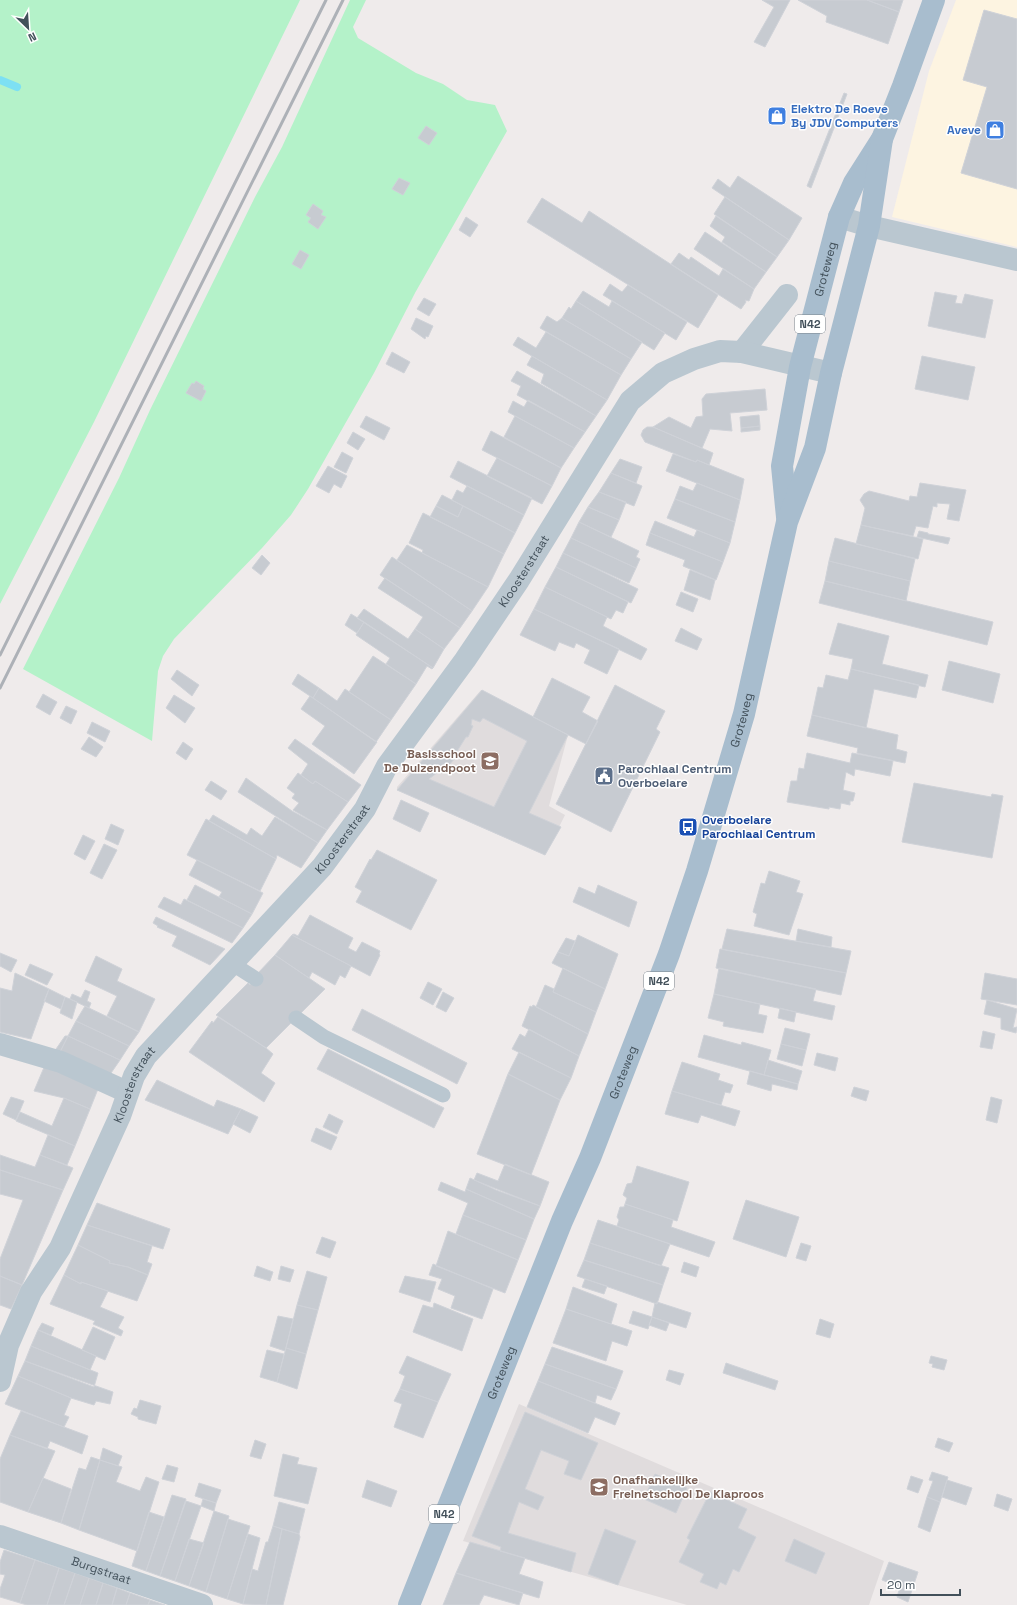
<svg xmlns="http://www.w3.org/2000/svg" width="1017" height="1605" font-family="'Space Grotesk',sans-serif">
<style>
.commercial{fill:#fdf4e1}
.education{fill:#e0dcdd}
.green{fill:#b4f2c9}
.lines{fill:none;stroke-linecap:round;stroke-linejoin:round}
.stream{stroke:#7de0f3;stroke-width:8}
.building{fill:#c7cbd1;stroke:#cfd2d8;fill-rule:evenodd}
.service{stroke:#bac7d0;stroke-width:15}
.minor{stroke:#bac7d0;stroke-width:22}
.primary{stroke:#a8bdce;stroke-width:22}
.rail{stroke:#adb1b7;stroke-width:3}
.labels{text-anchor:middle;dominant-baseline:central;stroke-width:3;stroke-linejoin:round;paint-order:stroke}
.shield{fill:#fff;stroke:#7b848c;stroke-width:1}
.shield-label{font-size:11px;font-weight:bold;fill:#42505a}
.shop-label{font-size:12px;font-weight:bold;fill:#366cbe;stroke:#fff;text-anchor:start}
.street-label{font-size:12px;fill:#42505a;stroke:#fff}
.education-label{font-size:12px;font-weight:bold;fill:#785e54;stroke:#fff;text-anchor:end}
.service-label{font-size:12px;font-weight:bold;fill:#4e5e75;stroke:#fff;text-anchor:start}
.transit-label{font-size:12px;font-weight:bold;fill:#164399;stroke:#fff;text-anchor:start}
</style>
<rect width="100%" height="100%" fill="#efebeb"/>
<!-- commercial -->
<path class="commercial" d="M956 0H1017V247L892 217 929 71Z"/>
<!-- education -->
<path class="education" d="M481 690 568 735 549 806 565 815 545 855 397 790V787Z
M519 1404 884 1561 869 1605H687L463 1541Z"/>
<!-- green -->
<path class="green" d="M0 0H300L94 422 0 604Z
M350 0H366L353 27 358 38 416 73 443 84 467 100 495 105 507 131 415 293 374 373 308 489 291 515 262 548 174 639 163 656 158 671 152 741 23 669 119 478 150 410 255 197 282 147Z"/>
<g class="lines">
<!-- stream -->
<path class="stream" d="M0 80 17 87"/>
</g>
<!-- building -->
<path class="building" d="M762 0H790L765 47 754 42 774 7Z
M798 0H867L899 12 888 44 826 22 827 16Z
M867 0H903L899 12Z
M984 10 1017 19V189L961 173 987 87 963 80Z
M844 93 847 94 811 188 807 186Z
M426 126 437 133 429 145 418 138Z
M738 176 802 218 789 240 712 188 718 179 730 188Z
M399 178 410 183 403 195 392 189Z
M725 197 789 240 777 257 714 214Z
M542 198 582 223 589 211 718 295 698 328 527 222Z
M313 204 323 211 321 215 326 217 318 229 308 222 311 218 306 215Z
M716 216 777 257 766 272 722 242 725 237 710 226Z
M466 217 478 225 470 237 459 230Z
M705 232 766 272 754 289 694 249Z
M300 250 309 255 301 269 292 264Z
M679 253 689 260 691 257 719 276 723 269 754 289 749 301 745 300 746 302 741 309 671 264Z
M610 284 622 292 628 285 687 322 676 340 603 295Z
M583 291 609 307 612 301 665 333 654 350 576 301Z
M935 292 957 296 955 303 962 304 965 294 993 300 985 338 928 326Z
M424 298 436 304 429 316 417 309Z
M576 301 642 342 631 359 562 318 569 307 571 309Z
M547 316 557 322 562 318 631 359 621 375 540 328Z
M416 318 433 326 428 337 426 336 425 339 411 329Z
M546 332 621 375 607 400 513 345 518 337 536 348Z
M392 352 410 362 404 373 386 364Z
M532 356 607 400 596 416 541 383 544 374 527 365Z
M922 356 975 367 968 400 915 389Z
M517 371 596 416 585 432 517 395 521 386 511 381Z
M196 381 204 386 203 389 206 391 201 401 186 393 192 383 194 384Z
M765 389 767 410 730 413 732 431 710 429 702 448 653 427 669 417 691 428 696 417 703 416 702 399 706 394Z
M528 400 585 432 574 448 508 412 513 401 524 407Z
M759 415 760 426 741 428 740 417Z
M366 416 390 428 384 440 360 427Z
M515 416 574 448 561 468 504 437Z
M760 426V430L741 432V428Z
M647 427H653L713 453 709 465 697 460 696 462 645 442 641 435 643 430Z
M491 431 561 468 552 486 482 450Z
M353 432 365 439 358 450 347 443Z
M342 452 353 458 346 473 334 467Z
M673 454 696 462 697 460 744 479 740 500 666 471Z
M497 458 552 486 542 504 487 476Z
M620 459 642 467 636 483 611 473Z
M458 461 532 498 524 515 450 477Z
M328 466 347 476 341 488 334 484 329 493 316 486Z
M611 473 642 486 634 506 599 492Z
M697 483 740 500 735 522 675 499 680 486 693 491Z
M920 483 966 490 959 521 947 519 950 504 937 503V507L933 506 928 528 916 526 913 536 861 525 865 508 860 500 864 494 869 491 909 501 910 496 917 497Z
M467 486 524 515 515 533 452 500 457 490 463 493Z
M599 492 626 502 619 520 588 507Z
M442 495 463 506 458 517 436 506Z
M675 499 735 522 730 543 667 518Z
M436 506 458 517 463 506 515 533 504 554 430 517Z
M588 507 619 520 611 537 579 522Z
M423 513 504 554 488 587 422 553 423 550 409 543Z
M655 521 694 537 697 530 730 543 723 562 650 533Z
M579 522 639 551 636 557 640 559 636 568 571 538Z
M861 525 923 539 918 559 856 544Z
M919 531 928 533V534L950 538 948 544 917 537Z
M650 533 723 562 716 580 683 566 685 560 646 545Z
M571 538 636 568 629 583 563 553Z
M835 538 915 559 910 581 829 561Z
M407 545 488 587 472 611 397 560Z
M563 553 638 589 631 603 556 567Z
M262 555 270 563 261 575 252 568Z
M392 557 472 611 460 628 380 575Z
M829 561 910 581 906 601 825 581Z
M556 567 628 602 623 613 616 610 611 619 545 587Z
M690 570 715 580 710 600 684 590Z
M385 578 460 628 444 649 415 629 423 617 378 588Z
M825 581 993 622 987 645 819 603Z
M545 587 607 617 603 626 647 649 641 660 534 609Z
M681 592 698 599 693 612 676 605Z
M364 609 408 639 415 629 444 649 433 668 357 618Z
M534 609 619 649 607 674 584 663 590 650 576 643 574 648 559 642 555 651 520 635Z
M351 614 364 622 357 633 345 625Z
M364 622 433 668 432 669 427 666 416 684 386 664 390 658 356 635Z
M838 623 889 636 882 664 928 675 925 687 851 669 853 659 829 654Z
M681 628 702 639 697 650 675 641Z
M373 656 416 684 391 720 349 692Z
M949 661 1000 674 993 703 942 690Z
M851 669 919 685 916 698 874 689 866 728 812 715 818 687 823 688 826 675 848 680Z
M177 670 199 685 192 696 171 679Z
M298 674 319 688 313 698 292 684Z
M552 678 590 697 582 712 598 721 586 744 533 717Z
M615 685 665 711 656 729 660 732 611 832 556 804Z
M319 688 337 701 345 689 391 720 376 742 313 698Z
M482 690 568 735 529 813 561 827 545 855 397 790ZM483 718 527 741 494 807 429 779 448 764 449 765 456 757 454 756 466 737H468L473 726 471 725 472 719 480 722Z
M43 694 57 702 50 715 36 707Z
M174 695 195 708 185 723 166 708Z
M310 696 377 742 354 774 312 744 325 726 301 709Z
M66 706 77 711 71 724 60 718Z
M812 715 898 735 896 749 907 752 905 763 857 753 858 748 807 736Z
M92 722 110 731 105 742 87 733Z
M89 737 103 747 96 757 81 749Z
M295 739 361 785 348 802 315 781 313 784 301 775 308 764 288 748Z
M183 742 193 749 186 760 176 753Z
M807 753 850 763 852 753 893 761 890 776 855 769 854 776 846 772 843 790 855 793 853 801H850V805L841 803 840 809 829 807V809L787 802 791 781H797L799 768 804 769Z
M298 773 313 784 315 781 348 802 327 830 293 810 299 803 292 798 295 794 287 788Z
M246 778 292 811 327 830 318 843 238 792Z
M211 781 227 791 221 800 205 790Z
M914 783 991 797 992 794 1003 796 992 858 902 842Z
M401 800 429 813 420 832 393 819Z
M213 815 247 835 251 828 262 836 275 817 318 843 301 868 277 855 276 859 209 821Z
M206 819 276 859 260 891 187 855Z
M111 824 124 830 118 845 105 839Z
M83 835 95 841 85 860 74 854Z
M104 844 117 850 102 879 90 873Z
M377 850 437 880 411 930 356 902 362 891 355 887 370 859 371 860Z
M197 860 263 893 252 914 219 897 222 892 189 875Z
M769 871 800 881 796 892 803 894 789 935 754 926 757 914 753 912 761 883 765 884Z
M195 885 252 914 243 928 187 900Z
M598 885 637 902 629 927 573 902 579 887 595 894Z
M164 897 181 905 184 899 243 928 232 943 158 907Z
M310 915 353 938 348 948 356 952 362 942 380 951 379 954 380 955 370 976 292 935 294 934 298 936Z
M156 917 225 949 210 965 172 946 177 936 157 927 158 926 153 923Z
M727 929 851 951 846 973 722 949Z
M798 929 832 937 831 947 796 941Z
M292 935 351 966 345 978 340 975 335 985 312 972 309 978 275 955Z
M578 935 618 954 605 989 552 963 558 952 569 956Z
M566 938 575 941 569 956 558 952Z
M720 949 846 973 841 995 716 968Z
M0 953 17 960 11 972 0 966Z
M275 955 325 989 266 1048 216 1015 248 983 250 985 256 979 258 973Z
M96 956 122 969 117 981 155 999 139 1032 107 1016 117 996 85 981Z
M30 964 53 974 47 985 25 975Z
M563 968 605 989 596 1012 553 992Z
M719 968 816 989 813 1001 835 1006 832 1020 714 994Z
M15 973 49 989 31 1039 0 1032V988L12 991Z
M985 973 1017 979V1005L981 999Z
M428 982 442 989 433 1005 420 998Z
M545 985 554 989 553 992 596 1012 588 1034 536 1007Z
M49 989 65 997 61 1009 44 1001Z
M85 990 90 992 87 1001 91 1003 89 1008 70 999 72 994 81 998Z
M443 992 454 998 446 1012 436 1007Z
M714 994 760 1004 758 1014 767 1016 763 1033 723 1026 724 1022 708 1018Z
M65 997 77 1002 72 1019 60 1013Z
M987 1000 1017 1009 1013 1028 1017 1027 1016 1033 1001 1029V1018L984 1014Z
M533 1005 588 1034 579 1056 522 1026 530 1006 532 1007Z
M85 1006 89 1008 139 1032 129 1046 76 1021Z
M780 1008 796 1012 794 1022 778 1018Z
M362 1009 467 1063 457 1084 352 1030Z
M218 1017 266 1048 273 1054 261 1073 275 1083 264 1102 189 1052 212 1021 213 1023Z
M76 1021 129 1046 120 1060 68 1036Z
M785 1028 810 1034 806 1050 781 1044Z
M529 1029 579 1056 571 1078 512 1049 520 1034 525 1037Z
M983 1031 995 1034 992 1049 980 1047Z
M704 1035 741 1045 742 1042 771 1050 764 1075 698 1057Z
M65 1036H68L59 1054 54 1052Z
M68 1036 120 1060 109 1076 59 1054Z
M781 1044 806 1050 802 1066 777 1059Z
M328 1049 444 1108 434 1128 317 1069Z
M519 1052 571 1078 560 1100 508 1074Z
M817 1053 838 1058 835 1071 814 1065Z
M768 1060 802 1071 798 1084 764 1075Z
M682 1062 720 1074 718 1080 733 1085 730 1093 725 1092 721 1105 672 1091Z
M45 1065 98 1089 90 1109 64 1098 34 1091Z
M750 1071 798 1084 797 1090 772 1084 771 1091 747 1084Z
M508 1074 560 1100 531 1175 477 1154Z
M157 1080 214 1107 217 1100 241 1109 228 1134 145 1100Z
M854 1087 869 1091 866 1101 851 1096Z
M672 1091 740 1111 735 1126 701 1115 698 1123 665 1114Z
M11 1097 24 1101 16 1120 3 1114Z
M991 1097 1002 1100 997 1123 986 1120Z
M64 1098 90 1109 75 1146 16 1121 20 1112 52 1126Z
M241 1109 258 1117 250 1133 233 1124Z
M329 1114 343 1121 337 1134 323 1127Z
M316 1128 337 1137 331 1150 311 1141Z
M48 1135 75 1146 67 1165 40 1155Z
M0 1155 35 1167 40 1155 73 1168 63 1190 0 1170Z
M505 1164 549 1182 540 1206 474 1180 477 1173 498 1181Z
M637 1166 689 1182 677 1221 625 1204 627 1198 623 1195 627 1184 632 1183Z
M0 1170 63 1190 22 1285 0 1276V1259L23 1200 0 1194Z
M470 1178 496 1190 540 1206 534 1219 466 1189Z
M441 1182 465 1192 466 1189 534 1219 526 1240 463 1215 468 1203 438 1190Z
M746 1200 799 1217 786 1257 733 1239Z
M97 1203 170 1229 163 1249 87 1225Z
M625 1204 673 1220 671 1227 715 1242 709 1257 617 1226 619 1220 617 1217 620 1207H624Z
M463 1215 526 1240 518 1260 456 1234Z
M598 1220 670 1244 661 1266 590 1243Z
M87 1225 152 1246 147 1262 152 1264 148 1275 128 1267 109 1263 110 1261 78 1245Z
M448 1231 518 1260 505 1293 436 1266Z
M322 1237 336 1242 330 1258 316 1253Z
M590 1243 669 1268 663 1285 584 1260Z
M801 1243 811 1246 806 1261 796 1258Z
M78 1245 110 1261 109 1263 128 1267 148 1275 137 1301 81 1282V1284L64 1275Z
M584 1260 663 1285 657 1304 577 1276Z
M684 1262 699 1267 696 1277 681 1272Z
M433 1264 493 1289 482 1319 451 1308 455 1296 438 1289 442 1279 429 1275Z
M257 1266 273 1272 270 1281 254 1276Z
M281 1266 294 1270 290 1282 278 1279Z
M307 1271 327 1277 318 1310 297 1305Z
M64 1275 81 1284V1282L108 1291 100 1307 124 1317 118 1328 123 1331 121 1336 93 1324 95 1321 50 1304Z
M0 1276 22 1285 11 1309 0 1305Z
M405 1276 436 1282 430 1302 399 1292Z
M585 1279 607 1286 604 1294 582 1287Z
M573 1287 617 1304 611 1324 566 1309Z
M657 1302 691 1313 686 1328 652 1317 655 1303 657 1304Z
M434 1303 473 1319 462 1351 413 1332 423 1305 433 1308Z
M297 1305 318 1310 306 1354 286 1348Z
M566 1309 632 1331 627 1346 612 1341 606 1361 553 1343Z
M633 1311 652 1317 648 1329 629 1323Z
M278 1316 293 1319 285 1351 270 1346Z
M652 1317 669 1323 666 1331 649 1325Z
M820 1319 834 1324 830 1338 816 1334Z
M42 1323 54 1328 51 1335 38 1330Z
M93 1327 115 1337 105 1360 82 1350Z
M38 1330 96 1356 90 1370 31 1346Z
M31 1346 98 1373 94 1387 25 1361Z
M552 1347 623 1371 616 1389 545 1364Z
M286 1348 306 1354 297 1389 277 1382Z
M267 1350 284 1354 277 1382 260 1377Z
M407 1356 451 1374 438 1402 400 1389 405 1376 399 1373Z
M931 1356 947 1360 944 1370 932 1367 933 1364 929 1363Z
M25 1361 113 1392 110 1404 96 1401 94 1405 71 1398 18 1376Z
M726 1363 778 1381 775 1390 723 1373Z
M545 1364 616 1389 611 1400 597 1395 595 1403 538 1381Z
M669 1370 684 1374 680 1385 666 1380Z
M18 1376 71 1398 64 1415 69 1417 64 1427 5 1404Z
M538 1381 620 1413 615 1425 595 1417 588 1433 527 1407Z
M400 1389 438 1402 423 1438 394 1427 402 1404 394 1401Z
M140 1400 161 1406 156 1424 138 1419V1417L131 1414 134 1408 137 1409Z
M21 1411 88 1436 82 1454 50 1441 47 1449 10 1435Z
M525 1412 598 1443 581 1480 564 1474 569 1461 541 1450 525 1489 544 1497 538 1510 519 1502 508 1533 576 1553 571 1572 500 1551 501 1547 472 1536Z
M10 1435 55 1451 28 1512 0 1502V1459Z
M938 1438 953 1443 949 1452 935 1447Z
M255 1440 266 1444 261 1459 250 1456Z
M103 1448 122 1456 118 1466 100 1460Z
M283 1454 299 1458 297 1464 317 1468 308 1504 274 1496Z
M91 1457 100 1460 79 1530 61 1523 79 1468 86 1470Z
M100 1460 122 1467 116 1482 140 1491 146 1477 159 1482 137 1551 79 1530Z
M167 1465 178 1468 174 1482 162 1479Z
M932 1472 948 1477 940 1502 927 1497 933 1481 929 1480Z
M655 1474 687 1488 676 1513 644 1499Z
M911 1476 923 1480 918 1493 907 1489Z
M43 1478 71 1489 61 1523 28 1512Z
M367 1480 397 1491 391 1507 362 1497Z
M947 1480 972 1488 966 1505 942 1497Z
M199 1483 221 1490 216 1503 195 1496Z
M710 1492 747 1509 738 1528 756 1537 739 1572 733 1569 726 1585 720 1582 717 1589 700 1582 704 1574 679 1562 690 1540 687 1538Z
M997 1494 1012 1499 1008 1511 994 1506Z
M172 1495 186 1499 160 1576 146 1571Z
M927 1497 940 1502 930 1532 918 1527Z
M203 1499 216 1503 214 1511 201 1506Z
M186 1501 201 1506 175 1581 160 1576Z
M279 1502 305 1509 299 1534 273 1526Z
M214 1511 229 1516 206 1592 189 1586Z
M149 1512 164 1517 146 1571 132 1566Z
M228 1519 250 1526 227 1599 206 1592Z
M273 1526 282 1529 266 1605 243 1604 252 1569 258 1571 266 1542H268Z
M282 1529 299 1534 300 1537 283 1605H266Z
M605 1529 636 1541 618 1585 588 1574Z
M248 1534 260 1538 243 1604 227 1599Z
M189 1539 204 1543 189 1586 175 1581Z
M794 1539 825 1553 816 1574 785 1561Z
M470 1542 525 1558 519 1574 543 1582 539 1598 456 1573Z
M4 1550 35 1560 20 1603 0 1597V1589L5 1575 0 1574V1562Z
M35 1560 59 1568 47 1605H27L20 1603Z
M889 1562 918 1572 908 1602 897 1597 900 1587 882 1580Z
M59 1568 75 1573 64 1605H47Z
M75 1573 89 1578 80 1605H64Z
M456 1573 523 1593 519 1605 484 1595 479 1605H443Z
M89 1578 103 1583 96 1605H80Z
M103 1583 117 1588 112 1605H96Z
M117 1588 130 1593 126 1605H112Z
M130 1593 150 1600 148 1605H126Z
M150 1600 165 1605H148Z"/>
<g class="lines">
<!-- service -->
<path class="service" d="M231 963 256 979
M296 1018 324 1037 443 1095"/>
<!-- minor -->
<g class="minor">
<path d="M839 217 869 226 1017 260"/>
<path d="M742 352 787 295"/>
<path d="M0 1044 61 1062 127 1092"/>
<path id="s1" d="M0 1381 8 1345 31 1292 60 1248 120 1116 134 1076 146 1056 322 867 365 809 387 766 465 660 519 580 630 401 663 373 694 359 720 351 742 352 831 373"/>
<path id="s2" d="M0 1536 202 1605"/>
</g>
<!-- primary -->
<g class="primary">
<path id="s3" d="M787 517 782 466 800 367 839 217 854 183 882 139 903 86 934 0"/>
<path id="s4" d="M409 1605 562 1221 590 1158 669 954 697 871 744 714 787 522 815 448 831 373 869 226 882 139"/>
</g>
<!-- rail -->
<path class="rail" d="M0 655 326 0
M0 688 343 0"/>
</g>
<!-- icons -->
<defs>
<g id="shop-square" transform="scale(1)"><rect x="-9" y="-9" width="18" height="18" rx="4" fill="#3f7fe0" stroke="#fff"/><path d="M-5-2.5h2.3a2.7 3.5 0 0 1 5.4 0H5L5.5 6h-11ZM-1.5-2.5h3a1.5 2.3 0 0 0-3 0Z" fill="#fff"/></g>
<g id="school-square" transform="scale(1)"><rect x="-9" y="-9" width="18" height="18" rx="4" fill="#8d6e63" stroke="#fff"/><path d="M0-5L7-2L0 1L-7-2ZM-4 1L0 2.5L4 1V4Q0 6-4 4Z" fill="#fff"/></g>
<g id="civic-square" transform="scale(1)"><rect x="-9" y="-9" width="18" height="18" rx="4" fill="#5c6f8a" stroke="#fff"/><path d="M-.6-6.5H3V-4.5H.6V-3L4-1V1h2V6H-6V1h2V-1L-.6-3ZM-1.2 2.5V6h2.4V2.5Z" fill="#fff"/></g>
<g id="bus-square" transform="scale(1)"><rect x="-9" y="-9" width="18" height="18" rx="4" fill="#1a4fb4" stroke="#fff"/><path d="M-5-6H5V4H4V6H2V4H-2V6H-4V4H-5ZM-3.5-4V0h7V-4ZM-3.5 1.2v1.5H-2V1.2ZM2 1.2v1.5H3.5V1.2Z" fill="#fff"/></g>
</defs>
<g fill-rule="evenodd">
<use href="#shop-square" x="777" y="116"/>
<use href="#shop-square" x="995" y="130"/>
<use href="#school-square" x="490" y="761"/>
<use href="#civic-square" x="604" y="776"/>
<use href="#bus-square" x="688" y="827"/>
<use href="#school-square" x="599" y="1487"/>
</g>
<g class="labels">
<!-- shield labels -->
<g class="shield">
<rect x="795" y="315" width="30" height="18" rx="3"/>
<rect x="644" y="972" width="30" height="18" rx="3"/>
<rect x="429" y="1505" width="30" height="18" rx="3"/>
</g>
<g class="shield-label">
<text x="810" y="324">N42</text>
<text x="659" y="981">N42</text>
<text x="444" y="1514">N42</text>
</g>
<!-- shop labels -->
<g class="shop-label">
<text x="791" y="109">Elektro De Roeve<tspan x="791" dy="14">By JDV Computers</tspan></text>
<text x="981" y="130" text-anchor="end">Aveve</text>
</g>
<!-- street labels -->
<g class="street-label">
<text stroke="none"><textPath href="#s3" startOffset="253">Groteweg</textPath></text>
<text stroke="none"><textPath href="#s1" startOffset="975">Kloosterstraat</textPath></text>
<text stroke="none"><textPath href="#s4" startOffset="946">Groteweg</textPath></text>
<text stroke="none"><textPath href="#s1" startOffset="651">Kloosterstraat</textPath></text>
<text stroke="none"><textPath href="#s4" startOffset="574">Groteweg</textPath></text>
<text stroke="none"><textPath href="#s1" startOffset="327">Kloosterstraat</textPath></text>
<text stroke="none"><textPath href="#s4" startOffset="250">Groteweg</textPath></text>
<text stroke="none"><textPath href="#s2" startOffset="107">Burgstraat</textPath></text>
</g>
<!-- education labels -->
<g class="education-label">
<text x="476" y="754">Basisschool<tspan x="476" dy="14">De Duizendpoot</tspan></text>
<text x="613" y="1480" text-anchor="start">Onafhankelijke<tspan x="613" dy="14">Freinetschool De Klaproos</tspan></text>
</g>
<!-- service labels -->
<g class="service-label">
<text x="618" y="769">Parochiaal Centrum<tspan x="618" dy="14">Overboelare</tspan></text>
</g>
<!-- transit labels -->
<g class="transit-label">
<text x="702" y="820">Overboelare<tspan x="702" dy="14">Parochiaal Centrum</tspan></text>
</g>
</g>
<!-- north arrow -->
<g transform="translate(28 28) rotate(155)" stroke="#ffffff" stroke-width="3" paint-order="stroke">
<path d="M0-3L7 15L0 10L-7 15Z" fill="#42505a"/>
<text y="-6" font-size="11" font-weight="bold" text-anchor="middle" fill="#42505a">N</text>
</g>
<!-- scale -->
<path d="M881 1589v6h79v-6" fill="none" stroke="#42505a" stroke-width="2"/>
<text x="887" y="1589" font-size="12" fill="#42505a" stroke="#ffffff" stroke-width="3" paint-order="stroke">20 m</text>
</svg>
